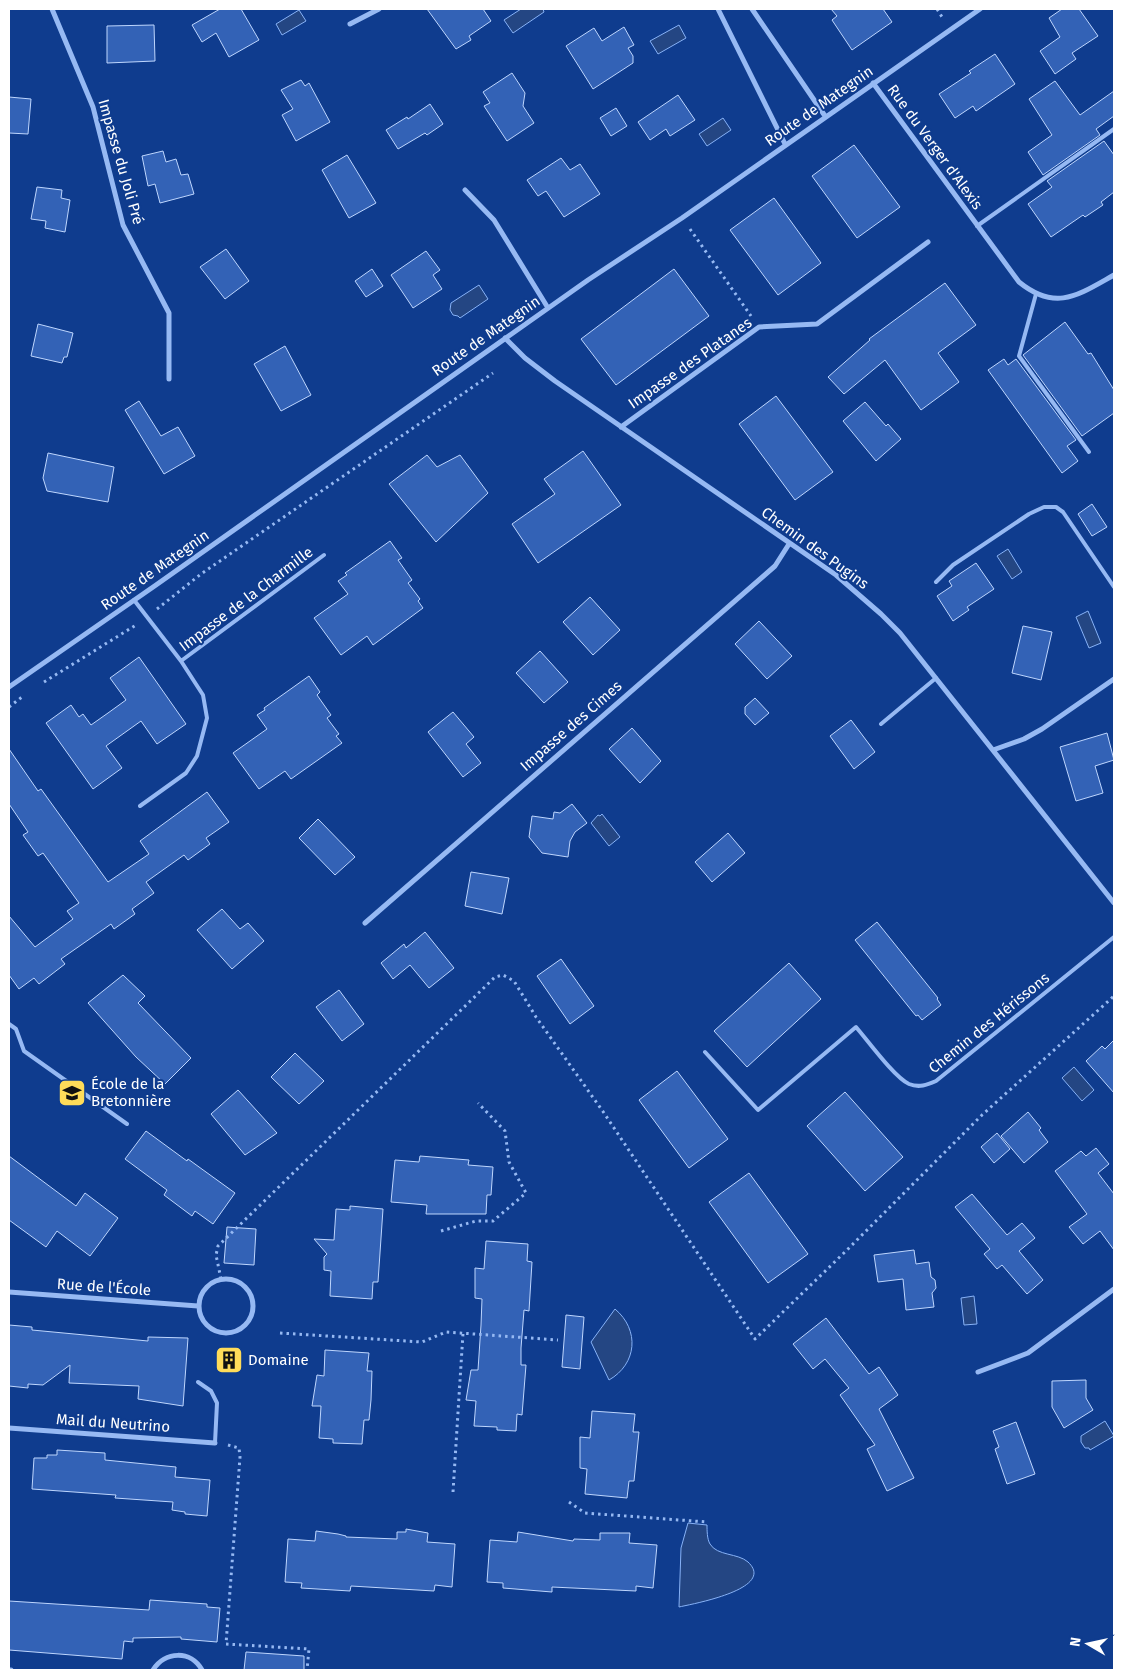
<svg xmlns="http://www.w3.org/2000/svg" width="1123" height="1679" font-family="'Fira Sans',sans-serif">
<style>
.water{fill:#244683;stroke:#87b2f7}
.building{fill:#3362b6;stroke:#bed6fe}
.lines{fill:none;stroke-linecap:round;stroke-linejoin:round}
.path{stroke:#96b9f3;stroke-width:3;stroke-dasharray:2.5 4;stroke-linecap:butt}
.service{stroke:#96b9f3;stroke-width:4}
.minor{stroke:#96b9f3;stroke-width:5}
.labels{text-anchor:middle;dominant-baseline:central;stroke-width:4;stroke-linejoin:round;paint-order:stroke}
.street-label{font-size:15px;fill:#fff;stroke:#0f3c8e}
.poi-label{font-size:15px;fill:#fff;stroke:#0f3c8e;text-anchor:start}
</style>
<rect width="100%" height="100%" fill="#0f3c8e"/>
<!-- water -->
<path class="water" d="M521 9H543L544 12 513 33 504 20Z
M299 10 306 21 282 35 276 24Z
M679 25 686 38 658 54 650 41Z
M723 118 731 130 707 146 699 134Z
M479 285 488 299 460 318 458 316 453 315 450 310 451 303Z
M1008 549 1022 572 1012 579 997 556Z
M1088 611 1101 643 1089 648 1076 617Z
M602 814 620 837 609 846 591 823 598 815 600 816Z
M1074 1067 1094 1090 1082 1101 1062 1078Z
M974 1296 977 1324 964 1325 961 1298Z
M615 1309C640 1330 637 1364 609 1380L591 1342Z
M1105 1421 1114 1436 1090 1450 1089 1448H1085L1081 1442V1436Z
M688 1523 707 1525C707 1530 707 1539 710 1544 717 1556 738 1553 748 1562 777 1589 692 1604 679 1607L681 1548Z"/>
<!-- building -->
<path class="building" d="M220 9H241L259 40 229 57 216 33 202 42 192 25Z
M427 9H483L491 21 469 36 471 40 456 49Z
M831 9H883L892 22 852 50 832 20 837 16Z
M1062 9H1079L1098 36 1072 53 1076 59 1055 74 1040 51 1060 37 1049 18Z
M154 25 155 61 107 63V26Z
M624 27 634 45 628 48 633 56V63L593 89 566 46 594 28 602 41Z
M995 54 1015 84 976 111 973 106 955 118 939 94 971 73 969 71Z
M512 73 525 93 523 106 534 123 507 141 484 106 490 103 483 92Z
M301 80 305 86 309 83 330 122 296 141 282 115 293 109 281 90Z
M1055 81 1080 115 1114 91V116L1096 129 1100 135 1043 175 1028 152 1052 135 1029 99Z
M678 95 695 120 670 136 666 129 650 140 638 122Z
M9 97 31 99 28 134 9 133Z
M430 104 443 124 427 135 425 133 398 149 386 130 407 117 408 119Z
M616 108 627 126 611 136 600 118Z
M1104 141 1114 155V192L1101 202 1103 205 1085 217 1083 215 1051 237 1028 204 1052 187 1047 181Z
M854 145 900 207 857 238 812 176Z
M163 151 166 162 176 159 181 175 188 174 194 194 160 203 155 184 148 186 142 156Z
M347 155 376 203 349 218 322 170Z
M561 158 570 170 580 164 600 194 564 217 546 191 538 196 527 180Z
M37 187 62 190 61 198 70 200 65 232 45 228 46 221 31 219Z
M774 198 821 263 778 295 730 230Z
M226 249 249 281 225 299 200 267Z
M426 251 440 270 433 275 442 289 413 308 391 275Z
M372 269 383 286 366 297 355 281Z
M674 269 709 316 616 385 581 339Z
M945 283 976 325 938 353 959 382 921 410 885 360 844 394 828 377 870 340 869 339Z
M1065 322 1088 354 1091 353 1114 390V413L1082 436 1023 355Z
M38 324 73 333 67 357H64L62 363 31 356Z
M285 346 311 395 281 411 254 364Z
M1004 359 1008 365 1016 359 1076 440 1067 446 1078 461 1062 473 988 370Z
M776 396 833 472 795 500 739 424Z
M139 401 161 436 178 427 195 456 164 474 125 410Z
M865 402 886 426 888 424 901 439 876 461 843 421Z
M583 451 621 505 538 563 512 524 555 494 544 479Z
M48 453 114 467 108 502 47 491 43 478Z
M427 455 437 467 460 455 488 493 436 542 389 484Z
M1092 504 1107 527 1092 536 1078 514Z
M390 541 402 558 398 560 412 580 408 583 420 599 418 601 423 608 373 645 367 636 341 655 314 618 348 594 338 581 347 575 345 573Z
M976 563 994 589 967 607 969 610 953 621 937 596 952 586 949 581Z
M590 597 620 630 593 655 563 622Z
M759 621 792 656 767 679 735 644Z
M1023 626 1052 632 1041 680 1012 673Z
M540 651 568 682 544 703 516 673Z
M139 657 186 724 157 744 141 721 106 746 122 768 93 789 46 723 71 705 79 717 83 714 91 725 108 713 126 700 110 678Z
M309 676 320 692 317 695 331 715 327 718 339 734 336 736 342 743 291 779 285 771 259 789 233 753 267 729 257 715 265 710 264 708Z
M755 698 769 713 755 725 745 714V707Z
M453 712 474 737 466 744 481 763 463 777 428 732Z
M851 720 875 752 854 769 830 736Z
M632 728 661 761 640 783 609 749Z
M1107 733 1114 760 1095 766 1103 793 1076 801 1060 747Z
M9 749 38 791 41 789 108 882 149 854 140 841 207 792 229 822 206 838 210 844 188 860 184 855 146 882 154 893 132 909 135 914 114 929 111 924 61 959 65 964 39 984 34 978 19 989 9 975V916L35 947 73 919 67 911 79 903 43 853 38 856 23 835 28 832 9 804Z
M572 804 587 823 575 832 570 841 568 857 542 853 529 837 532 816 553 819 554 812 560 813Z
M318 819 355 857 335 875 299 838Z
M728 833 745 853 712 882 695 862Z
M471 872 509 878 502 914 465 906Z
M222 909 240 929 248 923 264 941 232 969 197 930Z
M877 922 938 998 937 999 941 1005 922 1020 918 1015 916 1016 855 940Z
M425 932 454 968 429 988 410 965 393 979 381 963 404 944 406 948Z
M561 959 594 1006 570 1024 537 976Z
M789 963 821 999 747 1067 714 1031Z
M123 975 145 996 138 1003 191 1058 165 1084 136 1057 88 1003Z
M339 990 364 1024 342 1041 316 1007Z
M1114 1040V1093L1086 1061 1102 1046 1105 1049Z
M295 1053 324 1081 299 1104 271 1077Z
M677 1071 728 1139 689 1168 639 1100Z
M238 1090 277 1133 245 1155 211 1114Z
M845 1092 903 1157 865 1191 807 1126Z
M1028 1112 1041 1128 1039 1130 1048 1142 1024 1163 1001 1136Z
M146 1131 187 1161 188 1159 235 1193 213 1224 195 1211 192 1216 164 1195 167 1190 125 1159Z
M997 1133 1010 1149 994 1163 981 1147Z
M1096 1148 1109 1164 1098 1173 1114 1194V1250L1100 1231 1083 1244 1069 1227 1087 1214 1055 1171 1081 1151 1086 1156Z
M9 1156 76 1206 85 1193 118 1218 90 1256 57 1231 46 1247 9 1220Z
M420 1156 469 1160 468 1165 493 1167 491 1195H487L486 1214H426L427 1205 391 1202 395 1160 419 1162Z
M749 1173 808 1254 768 1283 709 1202Z
M972 1194 1007 1235 1022 1223 1035 1238 1019 1251 1043 1280 1027 1294 1002 1265 997 1269 984 1254 990 1249 955 1207Z
M350 1206 383 1209 378 1282H373L372 1299 330 1296 331 1271 324 1270V1257L327 1254 314 1239 334 1240 336 1209 350 1210Z
M227 1227 256 1229 254 1265 224 1263Z
M486 1241 528 1244 527 1261 532 1262 529 1311 524 1310 521 1348V1365H526L522 1415 517 1414 516 1431 497 1430V1427L474 1426 476 1401 466 1400 471 1370H478L481 1325 482 1299 475 1298V1268L484 1269Z
M914 1250 916 1264 929 1262 931 1277 935 1280 936 1288 932 1293 934 1307 906 1310 903 1279 878 1282 874 1255Z
M566 1315 584 1317 580 1369 562 1367Z
M826 1318 869 1374 879 1367 898 1395 879 1409 914 1478 887 1491 867 1449 875 1445 840 1395 849 1388 825 1359 813 1369 793 1344Z
M9 1325 32 1327V1330L148 1341V1337L188 1338 183 1406 138 1399 139 1386 69 1383 70 1365 43 1385 28 1384V1388L9 1386Z
M325 1350 369 1353 367 1371H372L371 1400 369 1420H364L362 1444 333 1443V1439L319 1438 321 1406H312L317 1375 324 1376Z
M1086 1380V1398L1093 1410 1064 1428 1052 1407V1381Z
M592 1411 635 1414 633 1432H639L634 1481H629L627 1498 585 1494 587 1469 580 1468V1437L590 1438Z
M1016 1422 1035 1474 1007 1484 995 1449 999 1447 993 1431Z
M57 1450 105 1453V1460L176 1467 175 1477 210 1480 207 1516 185 1514V1512L172 1510 173 1502 115 1498 116 1495 32 1489 34 1458H47V1455H57Z
M406 1529 428 1533 427 1542 455 1544 452 1587 435 1585 434 1591 351 1586 350 1591 301 1588 302 1583 285 1582 288 1539 315 1541 316 1531 338 1534 346 1536V1537L397 1539V1532H406Z
M518 1532 573 1541 574 1539 600 1540V1533H630L629 1543 657 1545 653 1588 636 1586V1591L552 1587V1592L503 1588V1583L487 1582 490 1540 517 1542Z
M150 1600 207 1604V1607L220 1608 217 1642 181 1639V1637L133 1638V1642L124 1641 122 1659 9 1650V1601L149 1610Z
M246 1652 304 1656V1670H244Z"/>
<g class="lines">
<!-- path -->
<path class="path" d="M937 9 942 17
M690 229 751 316
M157 609 201 574 493 373
M44 682 136 625
M9 707 22 697
M441 1231 476 1221H493L526 1193 509 1162 505 1131 478 1103
M221 1279 216 1255 218 1246 495 977 503 975 514 981 536 1017 604 1113 755 1339 848 1249 982 1115 1114 996
M280 1333 422 1342 446 1332 558 1340
M228 1445 239 1448 240 1457 226 1644 309 1649 307 1670
M453 1492 463 1333
M569 1502 585 1513 707 1522"/>
<!-- service -->
<path class="service" d="M977 226 1114 129
M1036 294 1019 356 1089 452
M936 582 953 565 1029 514 1044 507H1056L1063 512 1114 587
M134 600 181 661 203 695 207 718 197 756 186 773 140 806
M181 661 324 555
M881 724 936 678
M9 1024 16 1029 24 1051 127 1124
M705 1052 758 1110 856 1027C868 1041 895 1078 909 1084 919 1088 927 1085 936 1081L1114 937
M198 1382 211 1391 217 1403 215 1443"/>
<!-- minor -->
<path class="minor" d="M52 9 93 107 123 225 169 313V379
M718 9 785 144
M752 9 825 116
M350 24 379 9
M873 83 1019 282C1056 312 1078 295 1114 275
M465 190 494 220 548 308
M505 338 525 358 555 381 836 575 881 614 900 633 1114 903
M621 427 759 327 817 324 928 242
M9 687 156 585 588 280 682 218 980 9
M993 750 1024 739 1042 729 1114 679
M365 923 775 566 789 544
M199 1306a27 27 0 1 1 54 0a27 27 0 1 1-54 0Z
M9 1292 198 1306
M978 1372 1028 1353 1114 1289
M9 1428 215 1443
M9 1670H11
M153 1670C165 1651 191 1650 202 1670"/>
</g>
<!-- icons -->
<defs>
<g id="school-square" transform="scale(1.4375)"><rect x="-9" y="-9" width="18" height="18" rx="4" fill="#ffdc59" stroke="#0f3c8e"/><path d="M0-5L7-2L0 1L-7-2ZM-4 1L0 2.5L4 1V4Q0 6-4 4Z" fill="#111"/></g>
<g id="building-square" transform="scale(1.4375)"><rect x="-9" y="-9" width="18" height="18" rx="4" fill="#ffdc59" stroke="#0f3c8e"/><path d="M-4-6H4V6H1V3H-1V6H-4ZM-2.5-4.3h1.7v1.8h-1.7ZM.8-4.3h1.7v1.8H.8ZM-2.5-1h1.7V.8h-1.7ZM.8-1h1.7V.8H.8Z" fill="#111"/></g>
</defs>
<g fill-rule="evenodd">
<use href="#school-square" x="72" y="1093"/>
<use href="#building-square" x="229" y="1360"/>
</g>
<g class="labels">
<!-- street labels -->
<g class="street-label">
<text transform="translate(819 106) rotate(-35)">Route de Mategnin</text>
<text transform="translate(935 147) rotate(54)">Rue du Verger d'Alexis</text>
<text transform="translate(121 162) rotate(74)">Impasse du Joli Pré</text>
<text transform="translate(486 336) rotate(-35)">Route de Mategnin</text>
<text transform="translate(690 363) rotate(-35)">Impasse des Platanes</text>
<text transform="translate(815 548) rotate(36)">Chemin des Pugins</text>
<text transform="translate(155 570) rotate(-35)">Route de Mategnin</text>
<text transform="translate(246 599) rotate(-37)">Impasse de la Charmille</text>
<text transform="translate(571 726) rotate(-41)">Impasse des Cimes</text>
<text transform="translate(989 1023) rotate(-39)">Chemin des Hérissons</text>
<text transform="translate(104 1287) rotate(4)">Rue de l'École</text>
<text transform="translate(113 1423) rotate(4)">Mail du Neutrino</text>
</g>
<!-- poi labels -->
<g class="poi-label">
<text x="91" y="1084">École de la<tspan x="91" dy="17">Bretonnière</tspan></text>
<text x="248" y="1360">Domaine</text>
</g>
</g>
<!-- border -->
<rect width="1123" height="1679" fill="none" stroke="#ffffff" stroke-width="20"/>
<!-- north arrow -->
<g transform="translate(1088 1644) rotate(279)" stroke="#0f3c8e" stroke-width="4" paint-order="stroke">
<path d="M0-4L9 19L0 12L-9 19Z" fill="#ffffff"/>
<text y="-8" font-size="14" font-weight="bold" text-anchor="middle" fill="#ffffff">N</text>
</g>
</svg>
